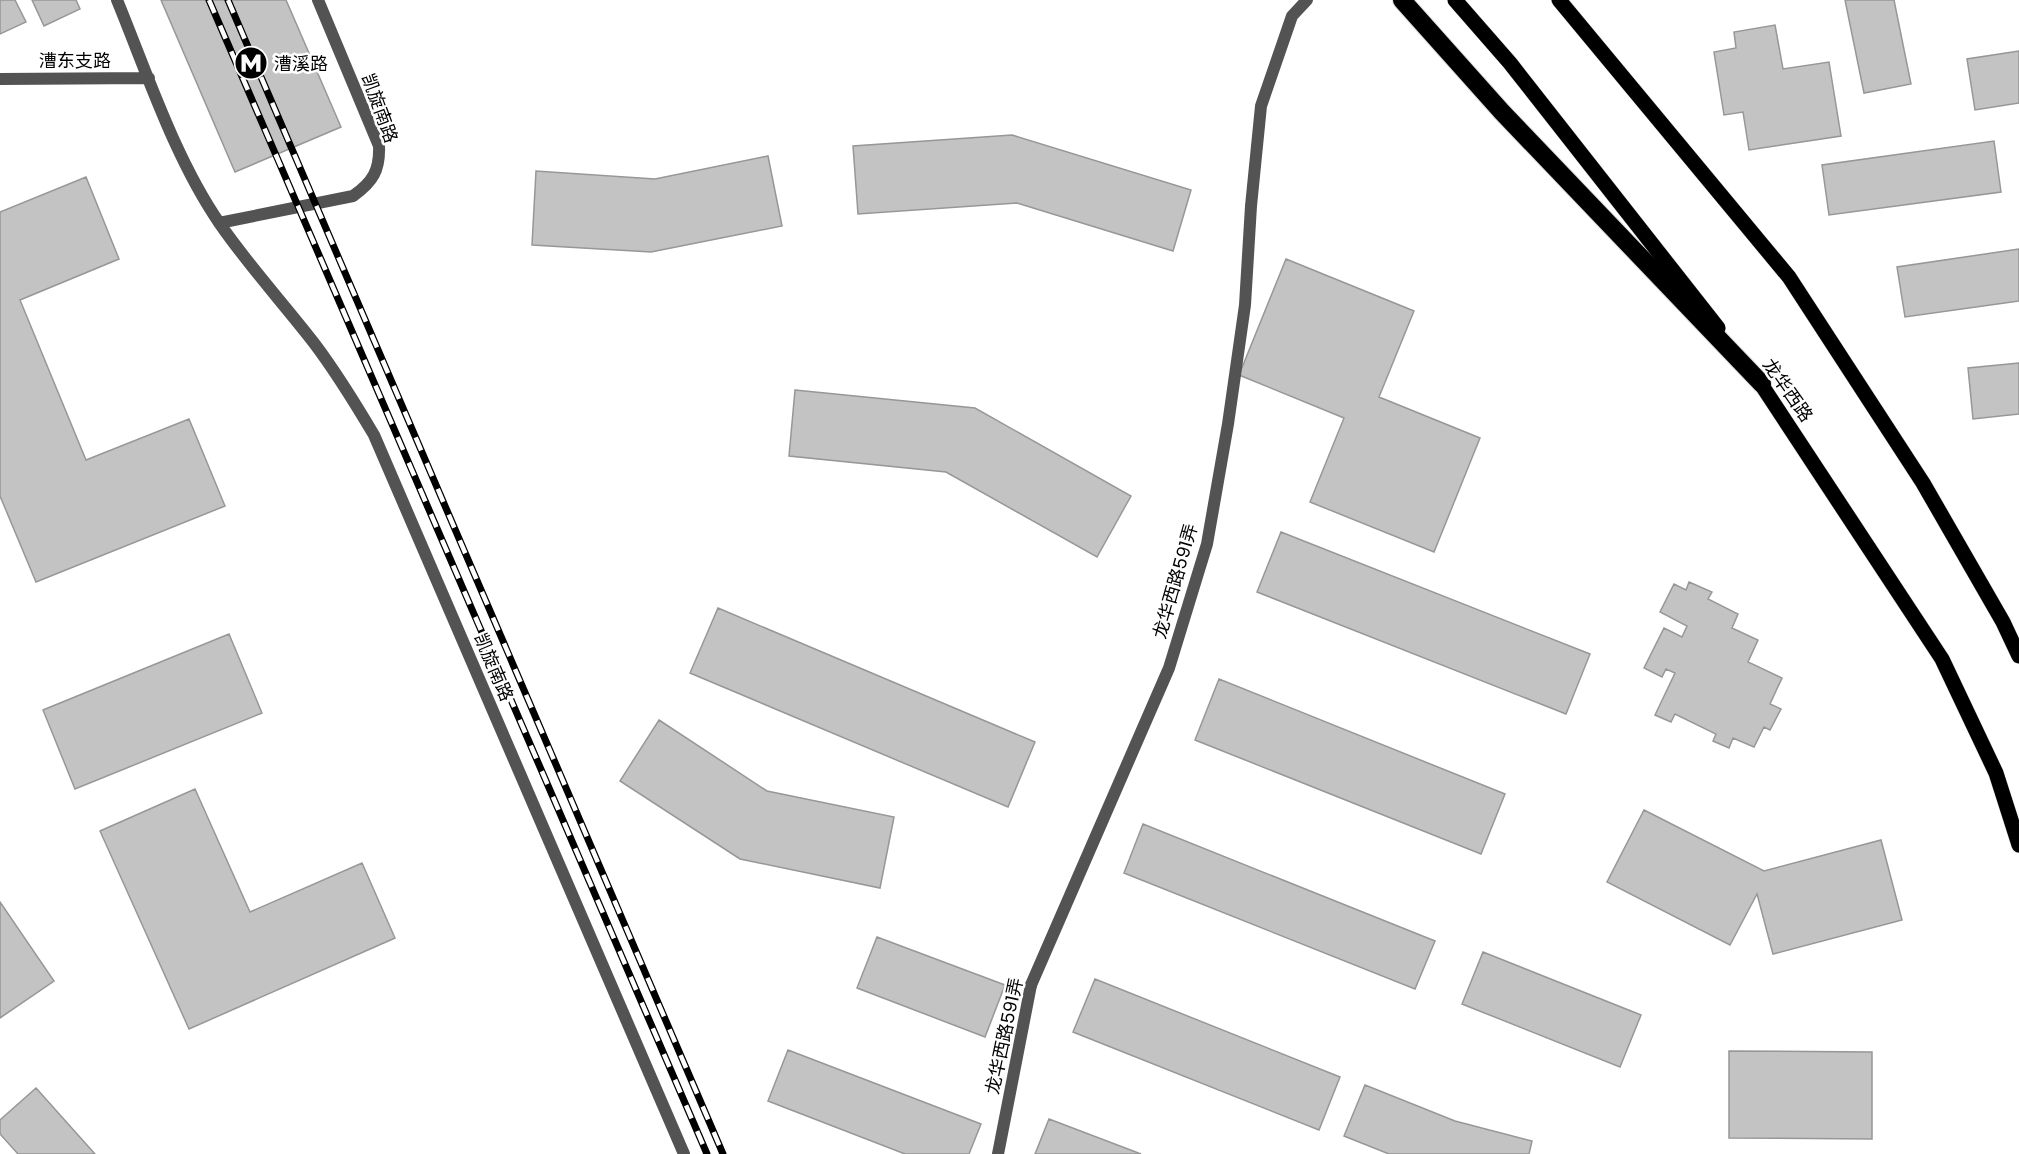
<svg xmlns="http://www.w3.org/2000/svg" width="2019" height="1154" font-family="Poppins,'Noto Sans SC',sans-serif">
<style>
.building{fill:#c3c3c3;stroke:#979797;stroke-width:1.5}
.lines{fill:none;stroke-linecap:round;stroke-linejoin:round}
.primary-casing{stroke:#dbdbdb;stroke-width:16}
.highway-casing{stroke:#dbdbdb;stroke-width:20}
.lane{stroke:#535353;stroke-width:12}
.street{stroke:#535353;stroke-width:12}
.primary{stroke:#000;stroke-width:15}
.highway{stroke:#000;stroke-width:18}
.rail-casing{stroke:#000;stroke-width:7}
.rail{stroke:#fff;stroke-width:4.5;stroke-dasharray:14;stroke-linecap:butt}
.labels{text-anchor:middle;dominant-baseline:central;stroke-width:5;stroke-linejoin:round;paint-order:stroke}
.street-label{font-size:18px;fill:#000;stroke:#fff}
.poi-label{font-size:18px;fill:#000;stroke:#fff;text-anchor:start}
</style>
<rect width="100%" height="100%" fill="#fff"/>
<!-- building -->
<path class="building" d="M0 0H15L26 22 0 34Z
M32 0H76L80 9 44 26Z
M161 0H286L341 127 235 172Z
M1845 0H1894L1911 84 1864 93Z
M1775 25 1783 69 1829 62 1841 136 1749 150 1743 112 1724 115 1714 52 1736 48 1734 32Z
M2019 51V103L1975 110 1967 59Z
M1012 135 1191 190 1173 251 1017 203 858 214 853 146Z
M1994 141 2001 192 1829 215 1822 165Z
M768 156 782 226 651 252 532 245 536 171 655 179Z
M86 177 119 259 20 300 86 460 189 419 225 506 36 582 0 496V212Z
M2019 249V301L1905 317 1897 267Z
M1286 259 1414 311 1379 397 1480 438 1434 552 1310 502 1344 418 1239 375Z
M2019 363V414L1973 419 1968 368Z
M795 390 975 408 1131 496 1097 557 946 472 789 456Z
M1281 532 1590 654 1566 714 1257 592Z
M1689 582 1712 592 1708 599 1738 614 1732 628 1758 640 1748 662 1782 678 1770 704 1781 709 1770 730 1764 727 1754 747 1733 738 1729 748 1713 741 1716 734 1675 714 1671 722 1655 715 1675 673 1666 669 1662 677 1644 668 1664 628 1682 637 1687 626 1660 612 1674 584 1686 590Z
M718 608 1035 742 1008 807 690 673Z
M229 634 262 713 75 789 43 710Z
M1219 679 1505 794 1481 854 1195 740Z
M659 720 767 791 894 817 880 888 740 859 620 781Z
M195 789 250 912 362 863 395 938 189 1029 100 831Z
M1644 810 1764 871 1881 840 1902 920 1773 954 1757 894 1730 945 1607 882Z
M1143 824 1435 941 1415 989 1124 873Z
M0 902 54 981 0 1018Z
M877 937 1005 985 985 1037 857 988Z
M1483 952 1641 1015 1620 1067 1462 1004Z
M1095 979 1340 1077 1319 1130 1073 1032Z
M788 1050 981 1124 969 1154H905L768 1101Z
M1729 1051 1872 1052V1139L1729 1138Z
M1365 1085 1455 1121 1532 1141 1529 1154H1389L1344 1136Z
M36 1088 95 1154H18L0 1134V1120Z
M1049 1119 1141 1154H1035Z"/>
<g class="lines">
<!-- primary casing -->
<g class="primary-casing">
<path id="primary" d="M1455 0 1510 63 1718 328
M1559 0 1789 277 1923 483 2003 622 2019 656
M1755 375 1942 659 1996 773 2019 845"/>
</g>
<!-- highway casing -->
<g class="highway-casing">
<path id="highway" d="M1402 0 1502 112 1762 384"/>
</g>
<!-- lane -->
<path class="lane" d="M998 1154 1031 985"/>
<!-- street -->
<path class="street" d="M117 0C147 73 175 159 220 224 249 266 283 303 314 343 336 372 355 403 374 435L684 1154
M0 79 149 78
M219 223 353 196C373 182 380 170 379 146L318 0
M1031 985 1169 668 1207 544 1228 424 1245 305 1251 206 1261 106 1292 16 1307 0"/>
<!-- primary -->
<use href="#primary" class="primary"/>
<!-- highway -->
<use href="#highway" class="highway"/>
<!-- rail casing -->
<g class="rail-casing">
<path id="rail" d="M209 0 707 1154
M228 0 723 1154"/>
</g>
<!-- rail -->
<use href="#rail" class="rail"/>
</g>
<!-- icons -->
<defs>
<g id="metro-disc" transform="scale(1.725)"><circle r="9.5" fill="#000" stroke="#fff"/><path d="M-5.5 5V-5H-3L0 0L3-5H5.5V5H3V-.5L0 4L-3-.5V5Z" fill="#fff"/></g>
</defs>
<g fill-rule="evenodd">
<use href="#metro-disc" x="251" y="63"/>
</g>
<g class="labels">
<!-- street labels -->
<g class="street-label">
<text x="75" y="60">漕东支路</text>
<text transform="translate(380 108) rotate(70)">凯旋南路</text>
<text transform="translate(1788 390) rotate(55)">龙华西路</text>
<text transform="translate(1175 581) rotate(-74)">龙华西路591弄</text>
<text transform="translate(494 667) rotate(67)">凯旋南路</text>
<text transform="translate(1004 1036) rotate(-78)">龙华西路591弄</text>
</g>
<!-- poi labels -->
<g class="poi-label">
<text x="274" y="63">漕溪路</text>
</g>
</g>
</svg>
